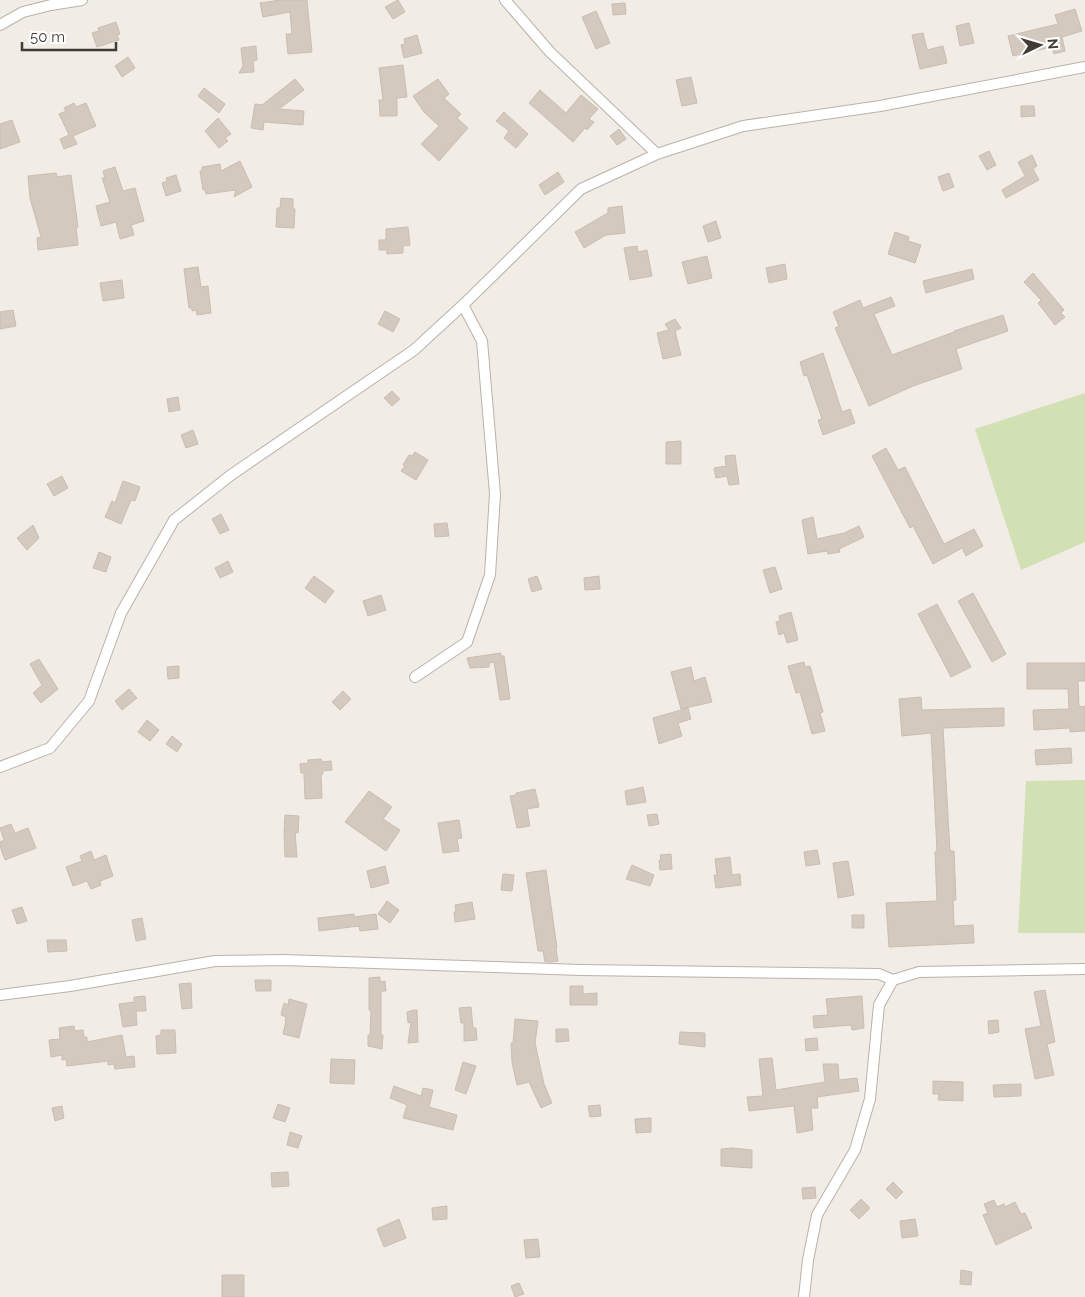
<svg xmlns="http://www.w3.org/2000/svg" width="1085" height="1297" font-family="Raleway,sans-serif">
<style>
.green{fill:#d2e1b3}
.building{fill:#d4c9bf;stroke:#cbbdb0}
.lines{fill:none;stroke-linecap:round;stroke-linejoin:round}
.minor-casing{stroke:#bbb2a9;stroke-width:12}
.minor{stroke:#fff;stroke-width:10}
</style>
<rect width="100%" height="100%" fill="#f1ece6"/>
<!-- green -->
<path class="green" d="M1085 393V542L1021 570 975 429Z
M1085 780V933H1018L1026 781Z"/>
<!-- building -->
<path class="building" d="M280 0H307L312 52 288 54 286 34H292L290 12 263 17 260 3Z
M398 0 405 12 393 19 385 7Z
M625 3 626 14 613 15 612 4Z
M1075 9 1082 31 1062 37 1065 51 1054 54 1052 47 1013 56 1008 36 1058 24 1055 15Z
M596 11 610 43 596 49 582 17Z
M116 22 120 34 117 35 119 40 97 47 92 33 99 31 98 28Z
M969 23 974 43 960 46 956 26Z
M923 33 927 50 943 46 947 63 920 69 912 35Z
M417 35 422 53 404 58 401 45 405 44 404 39Z
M256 46 257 60 253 61 254 72 239 73 243 66 241 48Z
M128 57 135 68 122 77 115 66Z
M403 65 407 97 397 98V116H380L379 100H383L379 68Z
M691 77 697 103 682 106 676 80Z
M295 79 304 90 279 109 304 111 303 125 264 122 263 130 251 128 255 104 262 105Z
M438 79 449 94 444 98 461 114 457 118 468 128 439 161 421 144 439 126 424 112 413 96Z
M204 88 225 104 219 113 198 96Z
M540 90 566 113 581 95 598 109 589 119 594 122 587 130 585 128 573 142 529 103Z
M74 103 76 107 86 103 96 126 73 136 77 144 64 149 60 139 69 135 59 114 66 111 64 108Z
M1021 106H1034L1035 116 1021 117Z
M504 112 528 134 516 148 504 138 509 131 496 121Z
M218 118 231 134 225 138 228 141 219 148 205 131Z
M12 120 20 142 0 149V124Z
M619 129 626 139 617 145 610 136Z
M989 151 996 165 987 170 979 156Z
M1032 155 1037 166 1033 169 1039 180 1006 198 1002 190 1025 176 1018 162Z
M240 161 252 187 234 197 236 190 206 194 205 190H203L200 171H202V167L220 164 221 171Z
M115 167 123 191 135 188 144 221 131 225 134 235 120 239 116 222 101 226 96 206 110 202 102 178H105L103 171Z
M558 172 564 182 545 195 539 185Z
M56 173 57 177 71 175 78 227H76L78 245 38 250 37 238 41 237 30 198 28 176Z
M949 173 954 187 943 191 938 177Z
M176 175 181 191 166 196 162 183 167 181 166 178Z
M281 198 293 199V209H295L294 228 276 227 277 208H280Z
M622 206 625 233 606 235 584 248 575 232 608 213V208Z
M716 221 721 238 708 242 703 226Z
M408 227 410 245 403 246V253L387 254V250H379V240H386V229Z
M895 232 909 237 908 241 921 245 915 263 888 254Z
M637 246 638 252 647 250 652 276 630 280 624 248Z
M707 256 712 278 688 284 682 262Z
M785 264 787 279 769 283 766 268Z
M198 267 201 287 208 286 211 313 197 315 196 310 192 311V308H189L184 269Z
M972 269 974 279 926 293 923 281Z
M1033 273 1064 310 1061 313 1065 317 1055 325 1038 303 1041 300 1024 282Z
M122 280 124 298 103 301 100 283Z
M891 297 895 306 874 314 892 355 954 332V331L1003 315 1008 331 956 349 962 369 913 386 869 406 835 328 839 326 833 312 860 300 863 308Z
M13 310 16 326 0 329V312Z
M385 311 400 319 393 332 378 324Z
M675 319 681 328 675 331 681 355 663 359 657 333 669 330 665 324Z
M823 353 842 412 850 409 855 423 823 435 818 420 822 419 807 375 804 376 800 362Z
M392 391 400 399 392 406 384 398Z
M178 397 180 410 169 412 167 399Z
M193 430 198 444 186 448 181 435Z
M681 441V464H666V442Z
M886 448 898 470 905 467 944 544 974 529 983 546 966 556 962 548 933 564 913 526 910 528 872 456Z
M415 452 428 460 416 480 401 471 405 466 403 465 409 455 412 456Z
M735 455 739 484 729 485 727 476 716 478 714 468 726 466 725 456Z
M62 476 68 488 54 496 47 484Z
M123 481 140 487 135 501 131 500 121 524 105 517 112 501 115 503Z
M221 514 229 530 220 534 212 519Z
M813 517 817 539 844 533 859 526 864 537 839 549 840 552 828 554 827 551 808 554 802 520Z
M447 523 449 536 435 537 434 524Z
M33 525 39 538 27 550 17 538Z
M99 552 111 557 106 572 93 568Z
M228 561 233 572 220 578 215 568Z
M775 567 782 589 770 593 763 570Z
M314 576 334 591 325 603 305 588Z
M537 576 542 589 532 592 528 579Z
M599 576 600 589 585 590 584 578Z
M973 593 1006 654 992 662 958 601Z
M381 595 386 610 368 616 363 601Z
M937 604 971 667 951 677 918 614Z
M791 612 798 640 787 643 784 633 779 635 776 622 780 621 779 616Z
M501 653V656H504L510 699 500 700 494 662 489 663V667L470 668 467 658Z
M39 659 58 689 41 703 33 693 42 685 30 664Z
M804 662 805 667 810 666 823 712 820 713 825 731 812 734 800 692 796 693 788 666Z
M1027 663H1085V681H1078L1079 707 1085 706V731L1070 732V728L1034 730 1033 710 1069 709 1068 689H1027Z
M179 666V678L168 679 167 667Z
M691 667 694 681 705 677 712 702 681 709 671 672Z
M129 689 137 698 122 710 115 701Z
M343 691 351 699 340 710 332 702Z
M921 697 922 710 1004 708V726L943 728 950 851H954L956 900H953L954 926 973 925 974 943 889 947 886 903 937 901 935 852 937 851 931 733 902 736 899 699Z
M688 708 691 719 678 723 682 736 659 744 653 718Z
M147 720 159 730 150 741 138 732Z
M172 736 182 744 177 752 166 744Z
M1071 748 1072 763 1036 765 1035 750Z
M321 759 322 762 331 761 332 770 322 771 323 774 321 775 322 798 305 799 304 773H301L300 764 308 763V760Z
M643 787 646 802 627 805 625 791Z
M535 789 539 807 527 809 530 826 517 828 510 796 516 795V793Z
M369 791 392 807 383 819 400 830 386 851 345 822Z
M657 814 659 824 649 826 647 815Z
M285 815 299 816 298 833 295 832 297 857H285L284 833Z
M459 820 462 838 457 839 459 851 443 853 438 823Z
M11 824 15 833 28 828 36 848 5 860 0 846V842L4 840 0 828Z
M817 850 820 864 806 866 804 852Z
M91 851 94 860 106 855 113 876 100 881 101 885 91 889 87 881 73 886 66 867 82 861 80 856Z
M671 854 672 869 660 870 659 860H661L660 855Z
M730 857 732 875 740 874 741 885 716 888 714 875H717L715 859Z
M848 861 854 895 838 898 833 863Z
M632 865 654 875 650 886 626 879Z
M385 866 389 883 371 888 367 871Z
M546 870 557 948 556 949 558 961 550 962H545L543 951H538L526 873Z
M503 874 514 875 512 891 501 890Z
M387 901 399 910 390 923 378 914Z
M472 902 475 919 455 922 454 912H456L455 905Z
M22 907 27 921 17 924 12 910Z
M354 914V917L376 914 378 929 360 931 359 926 319 931 318 918Z
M852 915H864V928H852Z
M142 918 146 939 136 941 132 920Z
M47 940H66L67 951 48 952Z
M380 977V982L385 981 386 991H381V1035H383L382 1049 368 1046V1035H370L371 1010H369V978Z
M255 980H271V991H256Z
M191 983 192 1008 182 1009 179 984Z
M570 986H583V994L597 993V1005H570Z
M1045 990 1055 1042 1047 1044 1054 1075 1035 1079 1025 1029 1041 1026 1034 992Z
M145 996 146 1011H136L137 1025 123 1027 119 1004 134 1002V997Z
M862 996 864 1028 852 1030 851 1025 814 1028 813 1016 828 1015 826 999Z
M289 999 307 1004 299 1038 283 1034 286 1021H285L286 1017 281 1015 284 1003 288 1005Z
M471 1007 473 1028H476L477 1040 464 1041V1023H461L459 1008Z
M413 1010H417L418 1042 408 1043 411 1022 408 1023 407 1012Z
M515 1019 538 1021 535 1043 544 1084 552 1103 541 1108 529 1082 517 1085 512 1062 511 1043H513Z
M998 1020 999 1032 989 1034 988 1021Z
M74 1026 75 1031 83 1030 84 1037H87V1042L122 1035 126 1057 134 1056 135 1067 115 1069 114 1064 108 1065V1061L67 1066 66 1059 62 1060V1055L51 1057 49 1040 60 1039 59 1028Z
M556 1029H568L569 1041 556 1042Z
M161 1030H175L176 1053 157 1054 156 1036 161 1035Z
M680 1032 705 1033V1047L679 1044Z
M817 1038 818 1050 806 1051 805 1039Z
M772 1058 776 1090 825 1082 823 1064H838L839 1080 857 1078 859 1091 817 1097 818 1108H811L813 1130 797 1133 794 1106 749 1111 747 1097 763 1096 759 1059Z
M331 1059 355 1060 354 1084 330 1083Z
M463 1062 476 1066 466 1094 455 1090Z
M933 1081 963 1082V1101L938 1100 939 1094H933Z
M1021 1084V1096L994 1097 993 1085Z
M394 1086 421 1096 423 1088 433 1090 429 1107 457 1115 453 1130 403 1118 407 1105 390 1098Z
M278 1104 290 1108 285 1122 273 1118Z
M600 1105 601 1116 590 1117 588 1106Z
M62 1106 64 1118 55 1121 52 1108Z
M651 1118V1132L636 1133 635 1119Z
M290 1132 302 1136 298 1148 287 1145Z
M732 1148 752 1150V1168L721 1166V1149Z
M288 1172 289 1186 272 1187 271 1173Z
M893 1182 903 1192 896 1199 886 1189Z
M815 1187 816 1198 803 1199 802 1188Z
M861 1199 870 1208 859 1219 850 1210Z
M994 1200 997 1207 1004 1204 1005 1207 1015 1202 1021 1214 1025 1213 1032 1228 996 1245 983 1215 988 1213 984 1204Z
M447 1206V1219L433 1220 432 1208Z
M399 1219 406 1238 384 1247 377 1229Z
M915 1219 918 1236 902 1238 900 1221Z
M538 1239 540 1257 526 1258 524 1240Z
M961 1270 972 1272 971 1285 960 1284Z
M222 1275H244V1297H222Z
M519 1283 524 1294 515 1297 511 1286Z"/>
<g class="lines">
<!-- minor casing -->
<g class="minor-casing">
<path id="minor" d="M505 0 550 52 657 154
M0 25 23 12 51 5 82 0
M415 677 467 642 490 575 495 494 482 341 463 305
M0 767 50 748 89 701 121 613 174 520 231 475 414 350 463 305 581 189 657 154 743 126 880 106 1085 67
M0 995 70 986 215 961 283 960 581 970 879 974 893 980
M804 1297 808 1260 817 1215 855 1150 870 1099 879 1005 893 980 919 972 1085 969"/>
</g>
<!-- minor -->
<use href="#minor" class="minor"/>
</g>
<!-- north arrow -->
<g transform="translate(1040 45) rotate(85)" stroke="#ffffff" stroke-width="4" paint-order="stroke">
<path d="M0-4L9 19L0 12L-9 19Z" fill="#423c36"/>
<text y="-8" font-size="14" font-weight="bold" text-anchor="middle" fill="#423c36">N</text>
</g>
<!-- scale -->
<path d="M22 42v8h94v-8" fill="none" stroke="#423c36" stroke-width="2.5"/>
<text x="30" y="42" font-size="15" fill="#423c36" stroke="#ffffff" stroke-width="4" paint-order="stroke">50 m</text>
</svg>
